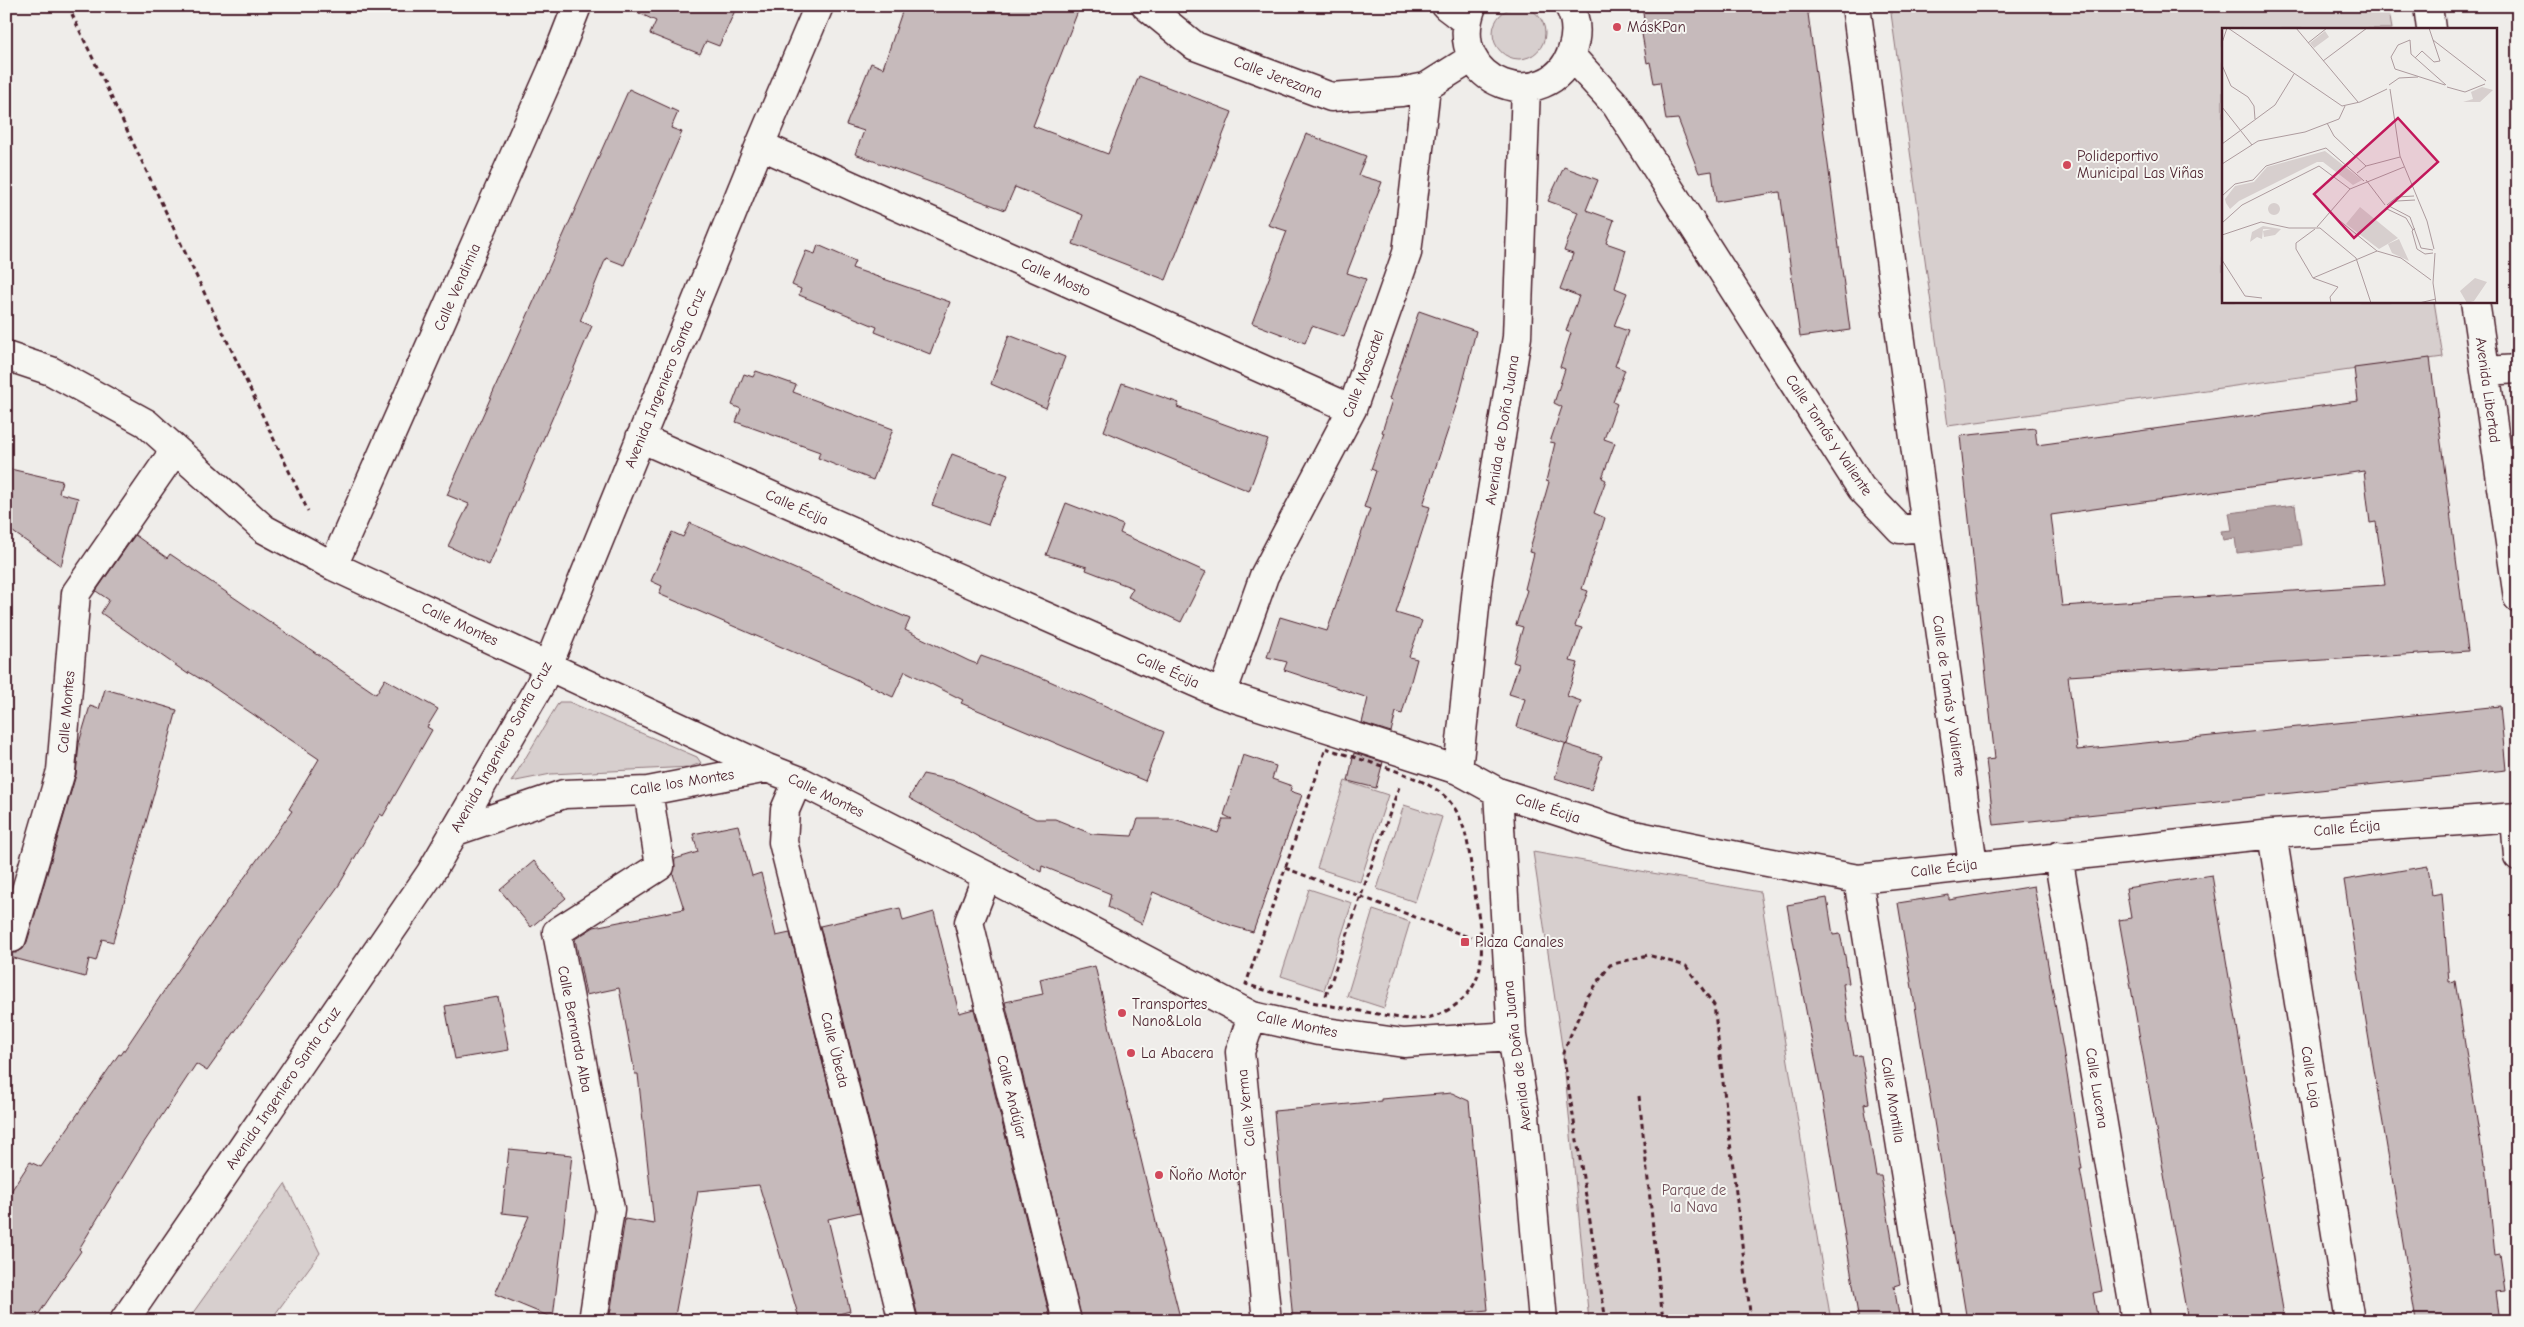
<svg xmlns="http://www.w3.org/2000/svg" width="2524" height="1327" font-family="'Comic Neue',sans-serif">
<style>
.green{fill:#d7cfce;stroke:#90777c}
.water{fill:#b4a4a5;stroke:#8a6f74}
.building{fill:#c6babb;stroke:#4a1f2b;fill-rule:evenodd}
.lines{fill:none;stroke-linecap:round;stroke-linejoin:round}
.minor-casing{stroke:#4a1f2b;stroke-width:31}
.path{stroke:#4a1f2b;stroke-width:3;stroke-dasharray:5 4;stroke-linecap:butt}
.minor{stroke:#f6f6f2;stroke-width:28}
.poi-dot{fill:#d1495b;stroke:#f6f6f2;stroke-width:2}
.labels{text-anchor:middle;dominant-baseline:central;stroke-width:4;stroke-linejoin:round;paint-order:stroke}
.poi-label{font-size:15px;fill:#4a1f2b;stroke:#f6f6f2;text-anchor:start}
.street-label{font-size:15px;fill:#4a1f2b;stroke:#f6f6f2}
.park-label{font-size:15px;fill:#6d4b54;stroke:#f6f6f2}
.inset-road{fill:none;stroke:#ad9b9e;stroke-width:1}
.view{fill:#c2185b;fill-opacity:0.15;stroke:#c2185b;stroke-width:2.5}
.inset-edge{fill:none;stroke:#4a1f2b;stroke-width:2.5}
</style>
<rect width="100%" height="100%" fill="#efedea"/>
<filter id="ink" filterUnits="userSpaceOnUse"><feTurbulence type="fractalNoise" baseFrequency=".02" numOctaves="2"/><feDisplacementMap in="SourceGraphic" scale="10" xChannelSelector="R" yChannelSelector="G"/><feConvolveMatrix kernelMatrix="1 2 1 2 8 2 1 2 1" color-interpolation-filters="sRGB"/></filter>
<g filter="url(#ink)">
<!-- green -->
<path class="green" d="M1890 6H2388L2392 29H2223V301H2434L2443 357 1948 426Z
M1493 33a26 26 0 1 1 52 0a26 26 0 1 1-52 0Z
M559 702H569L697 757 701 763 690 767 551 774 511 782Z
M1345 781 1388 795 1360 882 1317 868Z
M1404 805 1442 817 1415 902 1377 889Z
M1533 852 1760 892 1831 1321H1589L1563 1053Z
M1309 889 1352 903 1324 990 1281 976Z
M1373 910 1410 922 1384 1008 1347 996Z
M285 1184 320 1253 270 1321H187Z"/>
<!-- water -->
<path class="water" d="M2295 505 2301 545 2237 553 2235 538 2223 540 2221 531 2232 530 2229 513Z"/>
<!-- building -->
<path class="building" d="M624 6H737L719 46 706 41 700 54 650 34 656 21Z
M904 6H1080L1033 126 1108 154 1139 76 1232 112 1166 280 1073 244 1083 215 1015 187 1005 210 855 154 864 131 846 125 871 63 883 68Z
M1642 6H1807L1850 330 1800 337 1780 192 1716 202 1712 171 1699 173 1678 119 1666 120 1660 82 1654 83 1650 62 1647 63 1641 28 1645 27Z
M629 89 678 112 671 128 682 132 624 265 606 258 580 321 592 326 489 565 448 546 469 504 447 495Z
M1306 134 1366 156 1358 175 1382 182 1347 273 1366 279 1344 337 1312 326 1305 343 1252 323 1287 231 1268 225Z
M1564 167 1598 180 1586 210 1614 220 1606 243 1626 250 1615 288 1627 293 1614 326 1628 331 1615 366 1625 370 1613 402 1617 404 1604 439 1615 443 1602 478 1606 480 1594 513 1605 518 1582 589 1588 591 1575 626 1582 628 1570 661 1578 663 1567 696 1581 701 1567 744 1517 727 1525 699 1509 694 1519 664 1513 662 1523 627 1516 625 1527 590 1525 589 1534 553 1529 552 1549 482 1546 481 1555 443 1550 442 1562 407 1554 403 1565 369 1560 367 1571 333 1566 331 1579 296 1560 289 1573 254 1564 251 1578 212 1548 201Z
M818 245 855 261 852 268 950 302 930 354 875 332 877 327 799 295 801 289 792 285 806 251 815 254Z
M1419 311 1476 331 1460 394 1423 505 1430 507 1396 613 1422 621 1409 657 1417 659 1402 714 1396 712 1391 732 1362 723 1368 698 1284 670 1287 662 1267 657 1280 617 1327 631 1370 509 1364 507 1376 471 1371 469 1384 433 1382 432 1392 400 1389 399Z
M1009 335 1065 357 1046 408 991 384Z
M2430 358 2468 651 2068 676 2077 750 2500 706 2506 770 1994 825 1986 760 1995 759 1960 436 2035 428 2037 445 2358 401 2354 368ZM2364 471 2370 523 2376 522 2385 585 2062 606 2051 515Z
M756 371 796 385 793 392 893 429 873 480 818 458 820 452 736 422 741 409 732 405 744 374 753 377Z
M1122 383 1179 403 1177 407 1268 440 1249 491 1104 431Z
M952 454 1008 475 988 525 932 505Z
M6 468 62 481 59 493 78 498 61 566 6 527Z
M1066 503 1123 525 1120 533 1206 572 1181 622 1128 597 1133 588 1086 570 1087 567 1046 555Z
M690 523 910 619 905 630 969 661 977 664 981 656 1045 679 1164 732 1145 781 961 703 963 700 905 671 893 697 851 677 659 594 662 586 651 581 672 532 683 537Z
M135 535 167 558 170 554 376 694 385 679 438 709 427 727 432 730 383 816 380 814 339 885 207 1071 196 1064 141 1147 79 1249 81 1251 34 1321H6V1199L30 1162 41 1167 119 1054 121 1055 176 973 292 811 289 809 319 759 207 683 189 672 188 674 101 613 109 600 96 591Z
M105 689 177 710 113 942 102 939 96 961 89 959 85 977 6 956V952L16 953 23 949 27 942 76 775 79 743 90 706 99 709Z
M1565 744 1602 756 1591 790 1555 778Z
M1354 753 1383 762 1376 788 1348 781Z
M1243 755 1276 766 1272 779 1292 786 1290 791 1302 795 1253 932 1232 926 1153 892 1142 924 1108 907 1111 894 1042 866 1041 872 909 798 923 774 956 781 1036 819H1055L1092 834 1132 836 1138 819H1174L1218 833 1223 819H1232L1224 815Z
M738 825 752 876 761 873 776 936 790 933 860 1212 828 1219 850 1311 812 1321H800L759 1185 698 1191 674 1321H609L625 1219 654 1224 638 1074H635L619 988 586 995 575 939 594 927 684 909 673 874 675 859 698 852 693 834Z
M534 861 566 898 531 927 500 890Z
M2428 866 2432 895 2442 893 2449 982 2455 981 2484 1165H2486L2495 1256 2500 1255 2505 1291 2496 1292 2500 1321H2416L2366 1022 2344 880Z
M2212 875 2262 1177 2260 1178 2285 1321H2188L2181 1282H2183L2119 920 2131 918 2126 888Z
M2034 886 2063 1049 2082 1169H2080L2102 1291 2093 1293 2098 1321H1967L1898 903 1949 895V900Z
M1827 898 1833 935 1840 934 1845 956 1849 983 1843 984 1848 1022 1854 1056 1861 1055 1865 1077 1869 1103 1864 1104 1876 1176H1881L1893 1245 1900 1284 1894 1286 1900 1321H1859L1820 1084 1797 963 1787 905Z
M900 908 903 921 934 912 959 1013 974 1009 1051 1321H919L820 926Z
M1095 966 1159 1235 1181 1321H1082L1005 1002 1043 994 1040 979Z
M498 997 509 1050 455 1059 445 1006Z
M1452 1093 1469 1101 1488 1310 1467 1312 1468 1321H1293L1274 1111 1381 1101V1099Z
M509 1149 572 1155 553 1318 495 1294 529 1216 502 1213Z"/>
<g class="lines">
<!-- minor casing -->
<g class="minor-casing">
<path id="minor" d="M1146 6 1195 46 1331 97 1401 92 1426 87 1472 58
M1446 6 1467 22
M1472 6C1442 86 1550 118 1572 51 1577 36 1577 20 1569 6
M2428 6 2431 29
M1571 56 1616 105 1861 488 1900 529 1926 527 1856 6
M760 145 1352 409
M2475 301 2518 598
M6 356 51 371 146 423 264 529 333 566 767 768 798 780 987 876 1252 1016 1319 1031 1404 1043 1512 1036
M2486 371 2518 369
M640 438 1222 694 1458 770 1498 792 1629 834 1757 860 1858 879 2272 834 2518 817
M1926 527 1973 865
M333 566 552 70 577 6
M1222 694 1264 576 1352 409 1407 253 1426 87
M1458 770 1478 578 1517 337 1526 87
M798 780 785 810 783 842 903 1321
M1498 792 1512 1036 1525 1115 1543 1321
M2515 817 2518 856
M453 832 564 794 648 791 767 768
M2272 834 2350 1321
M2058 856 2136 1321
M987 876 969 922 1067 1321
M1858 879 1929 1321
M12 938 61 771 76 593 175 450
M1252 1016 1240 1052 1267 1321
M124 1321 430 874 540 685 760 145 819 6
M593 1321 610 1209 557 932 660 866 648 791"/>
</g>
<!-- path -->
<path class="path" d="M68 6 308 511
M1326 748C1356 759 1419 774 1442 794 1469 816 1469 856 1474 888 1478 915 1486 948 1478 975 1470 1001 1440 1020 1413 1019 1400 1019 1385 1015 1372 1013 1329 1006 1287 998 1246 984Z
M1285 868 1471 938
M1326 996 1399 787
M1639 1096 1663 1321
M1606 1321 1563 1053 1586 999 1610 965 1648 955 1686 966 1714 1005 1751 1321"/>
<!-- minor -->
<use href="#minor" class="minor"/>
</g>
</g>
<!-- markers -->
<g class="poi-dot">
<circle cx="1617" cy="27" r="5"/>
<circle cx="2067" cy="165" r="5"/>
<rect x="1460" y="937" width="10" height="10" rx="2.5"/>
<circle cx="1122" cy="1013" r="5"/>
<circle cx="1131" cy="1053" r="5"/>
<circle cx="1159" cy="1175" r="5"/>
</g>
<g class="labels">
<!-- poi labels -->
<g class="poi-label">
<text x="1627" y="27">MásKPan</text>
<text x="2077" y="156">Polideportivo<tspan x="2077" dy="17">Municipal Las Viñas</tspan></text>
<text x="1475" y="942">Plaza Canales</text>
<text x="1132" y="1004">Transportes<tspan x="1132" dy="17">Nano&amp;Lola</tspan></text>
<text x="1141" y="1053">La Abacera</text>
<text x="1169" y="1175">Ñoño Motor</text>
</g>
<!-- street labels -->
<g class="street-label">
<text transform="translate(1278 77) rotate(21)">Calle Jerezana</text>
<text transform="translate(1056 277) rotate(24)">Calle Mosto</text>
<text transform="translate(457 287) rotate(-66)">Calle Vendimia</text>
<text transform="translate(1363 374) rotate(-69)">Calle Moscatel</text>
<text transform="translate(665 378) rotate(-68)">Avenida Ingeniero Santa Cruz</text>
<text transform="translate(2488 390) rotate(82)">Avenida Libertad</text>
<text transform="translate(1502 430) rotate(-81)">Avenida de Doña Juana</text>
<text transform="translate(1829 435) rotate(56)">Calle Tomás y Valiente</text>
<text transform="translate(797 507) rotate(24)">Calle Écija</text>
<text transform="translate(460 624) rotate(25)">Calle Montes</text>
<text transform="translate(1168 670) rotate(24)">Calle Écija</text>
<text transform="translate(1949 696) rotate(82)">Calle de Tomás y Valiente</text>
<text transform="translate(66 712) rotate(-85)">Calle Montes</text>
<text transform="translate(501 747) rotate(-61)">Avenida Ingeniero Santa Cruz</text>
<text transform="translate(682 782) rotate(-9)">Calle los Montes</text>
<text transform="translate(826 795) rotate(26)">Calle Montes</text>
<text transform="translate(1548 808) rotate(18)">Calle Écija</text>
<text transform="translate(2347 828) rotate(-5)">Calle Écija</text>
<text transform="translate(1944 868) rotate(-7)">Calle Écija</text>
<text transform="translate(1297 1024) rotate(12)">Calle Montes</text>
<text transform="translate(575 1029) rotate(79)">Calle Bernarda Alba</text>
<text transform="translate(835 1050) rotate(76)">Calle Úbeda</text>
<text transform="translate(1517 1056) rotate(-97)">Avenida de Doña Juana</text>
<text transform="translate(2311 1077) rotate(81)">Calle Loja</text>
<text transform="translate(283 1088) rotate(-56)">Avenida Ingeniero Santa Cruz</text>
<text transform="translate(2097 1088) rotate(81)">Calle Lucena</text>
<text transform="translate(1012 1097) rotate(76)">Calle Andújar</text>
<text transform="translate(1893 1100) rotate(81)">Calle Montilla</text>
<text transform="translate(1246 1108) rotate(-96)">Calle Yerma</text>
</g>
<!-- park labels -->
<g class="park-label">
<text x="1694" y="1190">Parque de<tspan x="1694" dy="17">la Nava</tspan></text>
</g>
</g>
<!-- overview -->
<g transform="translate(2222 28)">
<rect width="275" height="275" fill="#efedea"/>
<path d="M103 3 107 9 92 20 88 15ZM260 59 271 62 258 74H241L251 71 249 64ZM103 123 140 152 131 157 101 134H95L17 173 8 181 4 175 3 171 13 158 32 154 45 139ZM46 181a6 6 0 1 1 12 0a6 6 0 1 1-12 0ZM138 179 171 206 176 210 157 221 124 196ZM41 198 59 201 53 207 42 209 41 203 49 201H41L40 211 35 209 28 214 30 204ZM177 211 181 220 187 233 170 225 166 216ZM253 250 265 254 252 273 245 275 238 263Z" fill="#d7cfce"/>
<path class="inset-road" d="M6 0 120 78 138 74 165 61M74 0 136 74M211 12 264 53M0 15 5 0M86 15 105 0M193 30 200 23 212 34 218 33 207 0M101 33 145 0M0 37 9 58 26 69 32 78 33 91M167 57 177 50 196 49M223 57 173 41 169 29 176 17 188 12 189 26 224 57M225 59 243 64 263 56M168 61 178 128 205 193 212 221M0 79 30 117M105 95 112 108 144 138M0 116 53 77 72 46M0 136 36 113 83 104 117 91 123 78M135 145 144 138 178 129M144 152 163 177M0 168 13 156 31 152 44 138 104 120 142 153M165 177 175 169 192 168M167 178 188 189 199 220 211 222M167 178 175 173 193 172M165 181 184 190 191 202M107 184 155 223 179 230 209 252M0 195 20 177 97 138 128 161M95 199 128 161 182 139M193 200 190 203 195 221 203 226 211 225M93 201 74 215V221L91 250 116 259 108 269 109 275M0 207 39 194 67 200H98L134 230 149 275M0 232 23 268 40 270M91 250 155 223M211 255 213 225M211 255 214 275M197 275 214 271"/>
<path class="view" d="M176 90 216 134 132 210 92 166Z"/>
<rect width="275" height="275" class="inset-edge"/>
</g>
<!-- margin -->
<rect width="2524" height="1327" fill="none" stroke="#f6f6f2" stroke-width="25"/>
<rect x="12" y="12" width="2499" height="1302" fill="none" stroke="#4a1f2b" stroke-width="2" filter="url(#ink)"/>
</svg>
